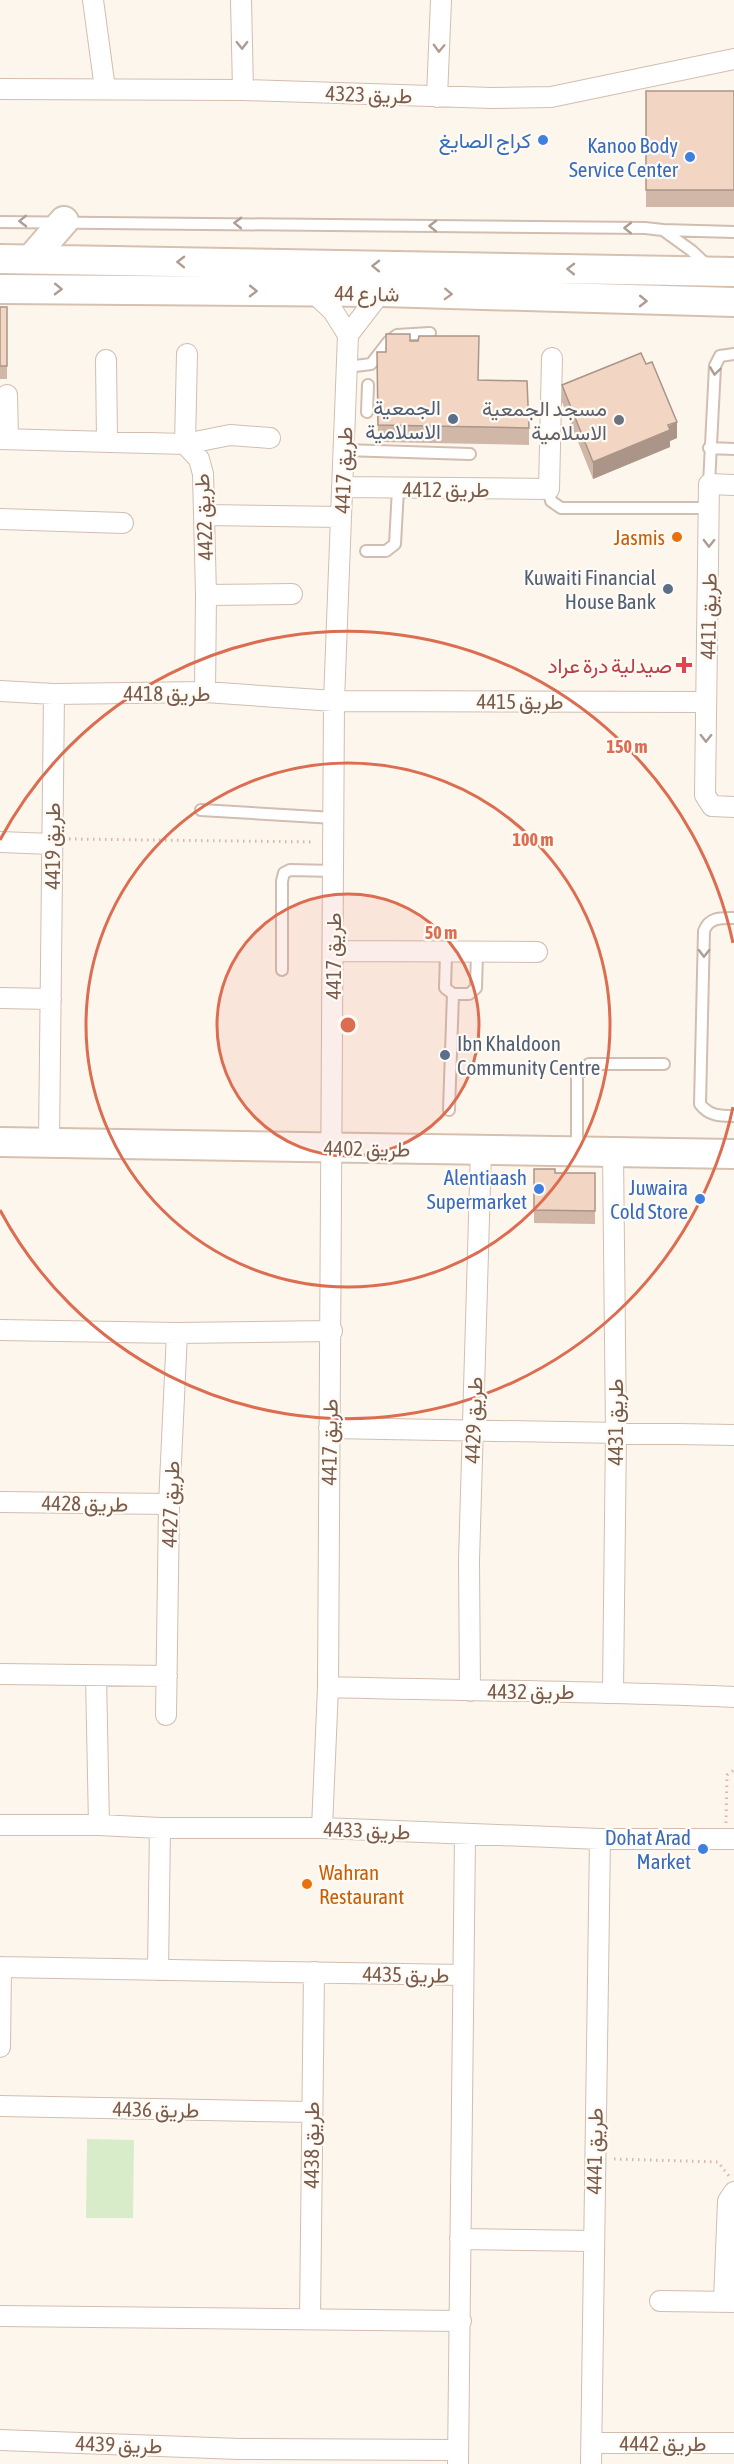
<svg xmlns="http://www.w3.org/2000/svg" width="734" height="2464" font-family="'Asap Condensed',Vazirmatn,sans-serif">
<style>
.green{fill:#d8ecc9}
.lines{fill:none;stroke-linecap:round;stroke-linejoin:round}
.lane-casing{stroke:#d1beb0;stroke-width:14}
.street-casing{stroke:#d1beb0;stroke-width:22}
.secondary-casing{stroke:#d6c0b0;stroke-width:32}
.path{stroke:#d9b8a5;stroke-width:3;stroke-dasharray:1.5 4.5;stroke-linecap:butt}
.lane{stroke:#fff;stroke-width:10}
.street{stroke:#fff;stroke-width:20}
.secondary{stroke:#fff;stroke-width:28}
.wall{fill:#d1b7a8}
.shaded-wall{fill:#aa9588}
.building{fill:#f3d5c3;stroke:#aa9588;stroke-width:1.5}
.oneway{stroke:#af9d94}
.ring{fill:none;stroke:#dc6d51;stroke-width:3}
.shop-dot{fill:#3f7fe0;stroke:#fffaf3;stroke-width:2}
.service-dot{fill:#5c6f8a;stroke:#fffaf3;stroke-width:2}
.worship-dot{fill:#6b7280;stroke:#fffaf3;stroke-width:2}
.food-dot{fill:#e8710a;stroke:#fffaf3;stroke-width:2}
.health-dot{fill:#e0444e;stroke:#fffaf3;stroke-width:2}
.labels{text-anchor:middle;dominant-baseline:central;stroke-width:4.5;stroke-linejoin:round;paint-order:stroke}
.street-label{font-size:21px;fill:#7a5c4d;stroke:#fffaf3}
.shop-label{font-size:21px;fill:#366cbe;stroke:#fffaf3;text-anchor:end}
.service-label{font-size:21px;fill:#4e5e75;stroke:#fffaf3;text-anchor:end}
.worship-label{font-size:21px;fill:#5b616d;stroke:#fffaf3;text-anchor:end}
.food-label{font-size:21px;fill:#c56008;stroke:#fffaf3;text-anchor:end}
.health-label{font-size:21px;fill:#be3a42;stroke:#fffaf3;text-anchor:end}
.centre{fill:#dc6d51;stroke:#fffaf3;stroke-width:3}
.ring-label{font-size:18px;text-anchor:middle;font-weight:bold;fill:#dc6d51;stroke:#fffaf3;stroke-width:4.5;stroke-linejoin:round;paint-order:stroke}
</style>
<rect width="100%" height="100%" fill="#fdf6ec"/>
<!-- green -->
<path class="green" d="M87 2139 134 2140 133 2218H86Z"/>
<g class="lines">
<!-- lane casing -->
<g class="lane-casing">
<path id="lane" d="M0 222 645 228 663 230 692 251 709 267
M663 230 734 232
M347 367 371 364 388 342 397 335 430 333
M367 412 368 385
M709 448 734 449
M344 450 470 454
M709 484 715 366 720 356 734 354
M549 489 551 501 561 508H710
M366 551H386L395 544 398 489
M201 810 334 818
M734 918C721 918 709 917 704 931L700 1104C709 1116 720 1116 734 1116
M446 953 445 988 453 994H469L476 988 477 953
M282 970V881L284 873 290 870 334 871
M449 1110 453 994
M577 1151V1075L589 1064H664"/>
</g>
<!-- street casing -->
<g class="street-casing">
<path id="street" d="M93 0 105 89
M241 0 243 90
M0 89 243 90 492 98 551 97 734 59
M437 97 441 0
M313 292 333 311 348 335
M187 354 185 444 230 435 270 438
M106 360 107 440
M7 395 8 439
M0 439 185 444 199 459 203 474 206 595 205 692
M734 485 709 484 705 795 712 806 734 807
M342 487 549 489 552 358
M205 515 341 517
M0 519 123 523
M206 595 292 594
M0 691 54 694 205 692 334 701 706 702
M0 842 51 844
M333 951 537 952
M0 998 51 999
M49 1143 54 694
M0 1330 177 1333 332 1331
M329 1428 734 1435
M0 1502 169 1504
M0 1674 167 1676
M96 1676 99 1825
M328 1687C464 1691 599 1691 734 1697
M470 1691 469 1561 481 1149
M613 1691 616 1433 613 1153
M166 1715 169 1504 177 1333
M0 1825H99L160 1828H322L600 1839H734
M322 1828 328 1687 334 701 341 517 348 335 381 292
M0 1967 462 1975
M158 1970 160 1828
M0 2047 1 1967
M0 2106 311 2112
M460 2239 593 2241
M660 2301 734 2302
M724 2301 728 2201 734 2192
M0 2316 461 2321
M310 2319 314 1972
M0 2440 239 2449 457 2450
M592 2443H734
M458 2464 465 1835
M591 2464 600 1839"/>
</g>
<!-- secondary casing -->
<g class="secondary-casing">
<path id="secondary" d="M0 259 734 272
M31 259 64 221
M0 289 381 292 734 302
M0 1142 734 1154"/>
</g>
<!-- path -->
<path class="path" d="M69 839 314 842
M726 1823 727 1775 734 1770
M614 2159 718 2162 729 2176"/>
<!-- lane -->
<use href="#lane" class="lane"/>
<!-- street -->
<use href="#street" class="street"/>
<!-- secondary -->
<use href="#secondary" class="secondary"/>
</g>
<!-- wall -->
<path class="wall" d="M646 91H734V207H646Z
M0 307H7V379H0Z
M410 341 479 380 529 428V445L378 442 377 369Z
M562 385 677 438 670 441V447L593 479 562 402Z
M534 1169 555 1173H595V1224L534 1223Z"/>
<!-- shaded-wall -->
<path class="shaded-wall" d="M677 422V438L670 441V447L593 479V462Z"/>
<!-- building -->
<path class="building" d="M646 91H734V190H646Z
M0 307H7V366H0Z
M386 334H410V341H418L419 336H479L478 380 527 381 529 428 378 425 377 352H386Z
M641 353 646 364 652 362 677 422 668 425 670 430 593 462 562 385Z
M534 1169H555V1173H595V1211L534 1210Z"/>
<!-- one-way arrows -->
<defs><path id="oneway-chevron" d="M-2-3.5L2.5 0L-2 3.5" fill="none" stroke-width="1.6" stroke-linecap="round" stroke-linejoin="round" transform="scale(1.5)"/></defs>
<g class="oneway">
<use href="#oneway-chevron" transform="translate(242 45) rotate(89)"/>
<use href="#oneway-chevron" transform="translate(439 48) rotate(92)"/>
<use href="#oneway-chevron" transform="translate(23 221) rotate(179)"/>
<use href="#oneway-chevron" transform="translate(238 223) rotate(-179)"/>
<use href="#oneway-chevron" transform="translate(433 226) rotate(-179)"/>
<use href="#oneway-chevron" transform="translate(628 228) rotate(-179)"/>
<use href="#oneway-chevron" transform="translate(181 262) rotate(-179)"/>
<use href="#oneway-chevron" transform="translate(376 266) rotate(-179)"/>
<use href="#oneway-chevron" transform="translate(571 269) rotate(-179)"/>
<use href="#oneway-chevron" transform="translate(58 289) rotate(1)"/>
<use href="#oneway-chevron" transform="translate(253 291) rotate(1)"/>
<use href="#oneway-chevron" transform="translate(448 294) rotate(2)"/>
<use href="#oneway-chevron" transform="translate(643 301) rotate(1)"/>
<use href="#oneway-chevron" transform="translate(715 371) rotate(98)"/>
<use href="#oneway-chevron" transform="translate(709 543) rotate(91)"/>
<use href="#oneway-chevron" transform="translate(706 738) rotate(91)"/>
<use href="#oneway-chevron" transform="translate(704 953) rotate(91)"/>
</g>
<!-- distance rings -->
<circle cx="348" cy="1025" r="131" fill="#dc6d51" fill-opacity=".12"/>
<g class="ring">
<circle cx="348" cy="1025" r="131"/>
<circle cx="348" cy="1025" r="262"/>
<path d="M733 1107A394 394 0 0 1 0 1210M0 840A394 394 0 0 1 733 943"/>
</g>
<!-- markers -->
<g class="shop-dot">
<circle cx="543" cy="140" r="6"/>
<circle cx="690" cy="157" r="6"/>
<circle cx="539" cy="1189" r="6"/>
<circle cx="700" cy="1199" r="6"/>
<circle cx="703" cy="1849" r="6"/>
</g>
<g class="service-dot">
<circle cx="453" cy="419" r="6"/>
<circle cx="668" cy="589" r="6"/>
<circle cx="445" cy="1055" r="6"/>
</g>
<circle class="worship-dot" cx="619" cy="420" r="6"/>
<g class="food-dot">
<circle cx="677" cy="537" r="6"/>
<circle cx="307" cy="1884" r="6"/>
</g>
<path class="health-dot" d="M681 656h6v6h6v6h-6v6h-6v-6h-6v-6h6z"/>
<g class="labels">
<!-- street labels -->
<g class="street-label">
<text transform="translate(369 94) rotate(2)">طريق 4323</text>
<text transform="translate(367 293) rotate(1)">شارع 44</text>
<text transform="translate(343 470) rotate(-88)">طريق 4417</text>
<text x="446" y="489">طريق 4412</text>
<text transform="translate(203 517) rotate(-93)">طريق 4422</text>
<text transform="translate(708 616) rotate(-89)">طريق 4411</text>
<text x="167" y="693">طريق 4418</text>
<text x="520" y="701">طريق 4415</text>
<text transform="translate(52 846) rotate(-90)">طريق 4419</text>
<text transform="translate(333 956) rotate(-90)">طريق 4417</text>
<text transform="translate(367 1148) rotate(1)">طريق 4402</text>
<text transform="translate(473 1420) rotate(-88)">طريق 4429</text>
<text transform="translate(615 1422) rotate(-90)">طريق 4431</text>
<text transform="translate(329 1442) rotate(-89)">طريق 4417</text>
<text transform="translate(85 1503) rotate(1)">طريق 4428</text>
<text transform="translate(170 1504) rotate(-88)">طريق 4427</text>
<text x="531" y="1691">طريق 4432</text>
<text transform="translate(367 1830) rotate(2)">طريق 4433</text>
<text transform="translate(406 1974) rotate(1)">طريق 4435</text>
<text transform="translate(156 2109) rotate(1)">طريق 4436</text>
<text transform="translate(311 2145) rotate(-90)">طريق 4438</text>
<text transform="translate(594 2151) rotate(-89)">طريق 4441</text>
<text x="663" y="2443">طريق 4442</text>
<text transform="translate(119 2444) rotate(2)">طريق 4439</text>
</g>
<!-- shop labels -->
<g class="shop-label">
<text x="531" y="140">كراج الصايغ</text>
<text x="678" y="145">Kanoo Body<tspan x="678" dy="24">Service Center</tspan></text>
<text x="527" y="1177">Alentiaash<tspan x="527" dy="24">Supermarket</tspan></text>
<text x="688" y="1187">Juwaira<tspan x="688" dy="24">Cold Store</tspan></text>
<text x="691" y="1837">Dohat Arad<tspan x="691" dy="24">Market</tspan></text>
</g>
<!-- service labels -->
<g class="service-label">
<text x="441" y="407">الجمعية<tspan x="441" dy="24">الاسلامية</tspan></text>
<text x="656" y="577">Kuwaiti Financial<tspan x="656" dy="24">House Bank</tspan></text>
<text x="457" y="1043" text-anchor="start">Ibn Khaldoon<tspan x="457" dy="24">Community Centre</tspan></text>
</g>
<!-- worship labels -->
<g class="worship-label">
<text x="607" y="408">مسجد الجمعية<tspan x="607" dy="24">الاسلامية</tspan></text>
</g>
<!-- food labels -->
<g class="food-label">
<text x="665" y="537">Jasmis</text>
<text x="319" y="1872" text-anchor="start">Wahran<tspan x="319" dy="24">Restaurant</tspan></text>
</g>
<!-- health labels -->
<g class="health-label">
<text x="672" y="665">صيدلية درة عراد</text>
</g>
</g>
<circle cx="348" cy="1025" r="9" class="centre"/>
<g class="ring-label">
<text x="627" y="753">150 m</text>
<text x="533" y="846">100 m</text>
<text x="441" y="939">50 m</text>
</g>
</svg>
